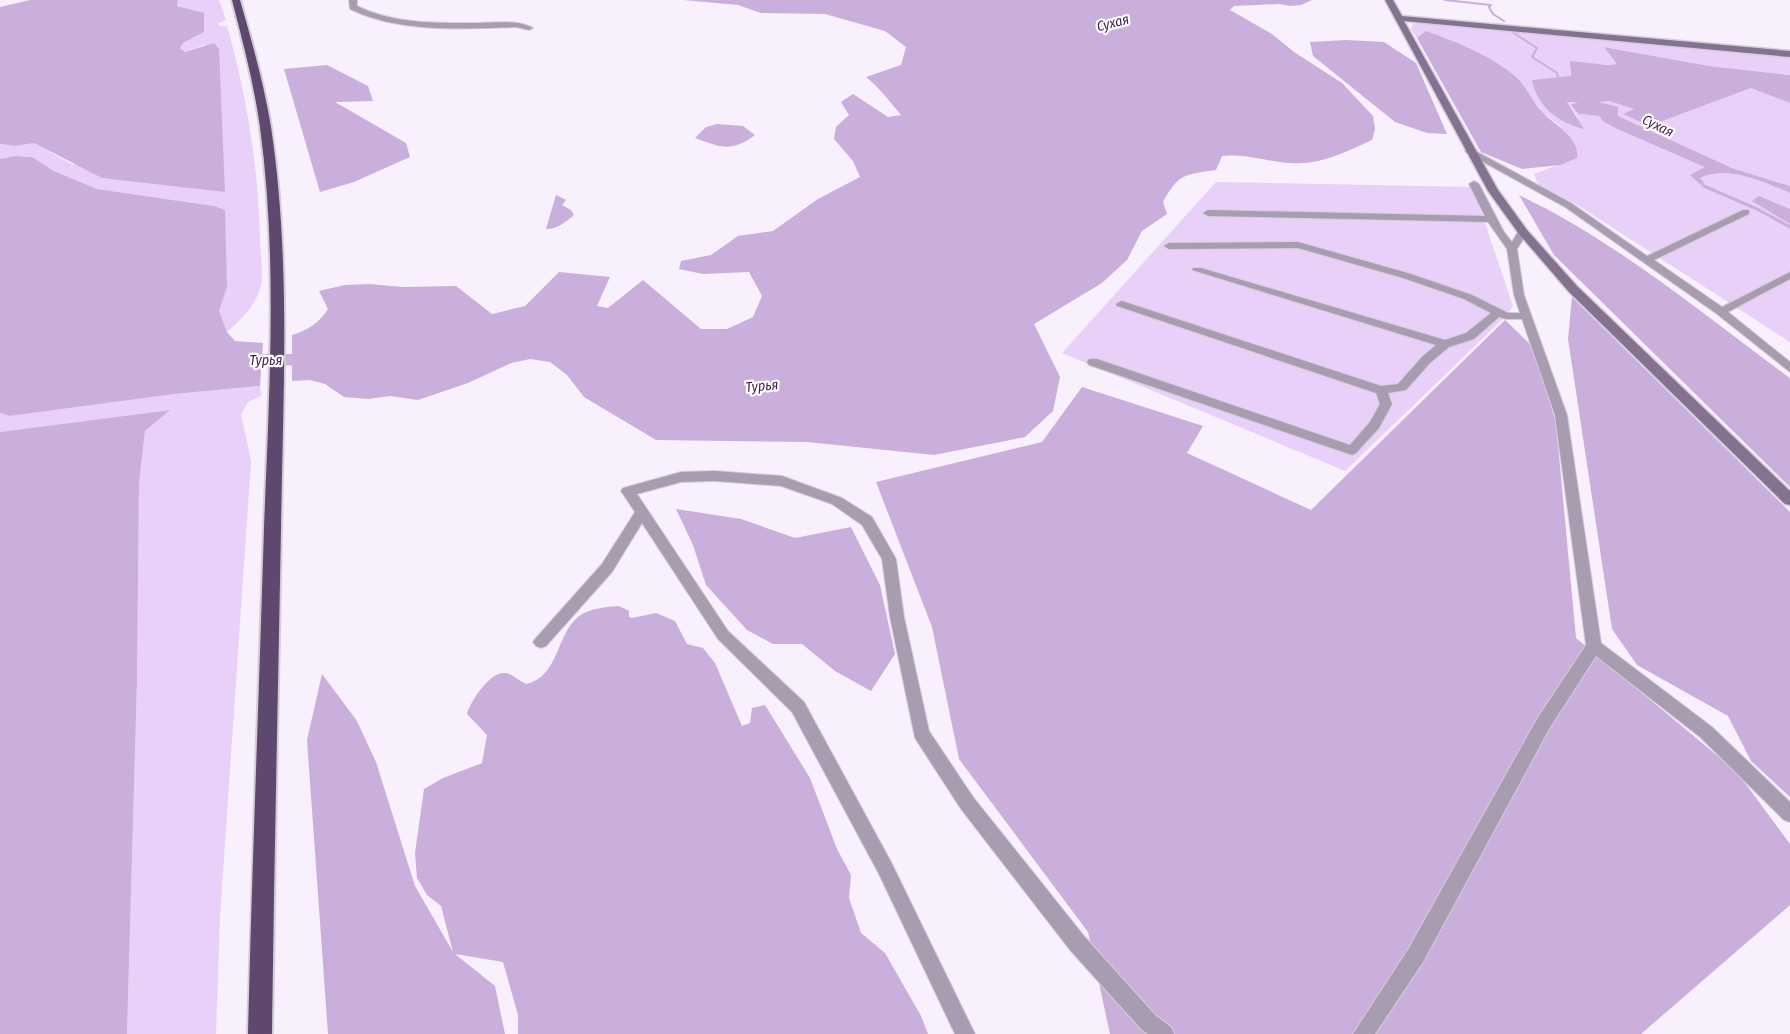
<svg xmlns="http://www.w3.org/2000/svg" width="1790" height="1034" font-family="'Fira Sans Condensed',sans-serif">
<style>
.green{fill:#e8d0f8}
.forest{fill:#caaedc}
.lines{fill:none;stroke-linecap:round;stroke-linejoin:round}
.stream-far1{stroke:#caaedc;stroke-width:2}
.stream{stroke:#caaedc;stroke-width:3}
.river{fill:#caaedc;fill-rule:evenodd}
.minor-casing{stroke:#d5cdda;stroke-width:2}
.secondary-casing{stroke:#d5cdda;stroke-width:3}
.trunk-casing{stroke:#d5cdda;stroke-width:4}
.minor{fill:#a89cb0;fill-rule:evenodd}
.secondary{fill:#847390;fill-rule:evenodd}
.trunk{fill:#5f486e;fill-rule:evenodd}
.labels{text-anchor:middle;dominant-baseline:central;stroke-width:4.5;stroke-linejoin:round;paint-order:stroke}
.far-water-label{font-size:14px;font-style:italic;fill:#401c53;stroke:#fff}
</style>
<rect width="100%" height="100%" fill="#f8f0fd"/>
<!-- green -->
<path class="green" d="M178 0H219L226 20 218 23 219 26H227C247 96 258 166 260 239 260 253 264 271 261 285 257 304 241 320 227 332L219 311 227 287 214 206 97 189 54 171 32 157 15 156 0 159V144L16 146 34 143 73 165 207 44 184 52 180 48 183 43 204 32 196 11 177 6Z
M1420 22 1505 28 1790 58V75L1709 66 1605 47 1618 64C1599 66 1588 61 1570 68L1571 77 1533 80 1580 120 1567 102 1609 101 1635 109 1623 114 1649 126 1751 88 1790 103V186L1732 168 1618 116V107L1579 114 1600 116 1604 122 1617 129 1706 167 1691 175 1700 178C1728 165 1763 182 1790 193V342L1579 206 1538 184 1534 174 1576 158 1561 127 1543 113 1518 79 1481 54 1426 32 1417 38 1411 29 1413 24Z
M1216 182 1473 187 1513 306 1506 316 1345 471 1062 353Z
M260 386 261 396 248 402 241 414 251 461 220 917 216 1034H127L137 682 139 483 145 431 169 410 0 432V413L10 416 174 394Z"/>
<!-- forest -->
<path class="forest" d="M30 0H178L177 6 204 13V32L183 43 180 48 185 52 214 43 219 49 225 192 102 178 34 143 16 146 0 144V7Z
M683 0H1312L1301 5 1290 6 1280 4 1234 6 1230 10 1272 34 1294 52 1342 83 1373 116 1375 129 1372 140C1346 152 1321 165 1291 163 1267 162 1246 153 1222 156L1216 170C1184 175 1179 173 1163 202L1167 214 1142 231 1127 260 1102 283 1034 324 1060 377 1053 411 1025 437 934 455 807 442 656 440 584 397 567 375 550 362 530 359 511 363 468 383 418 400 390 396 368 399 344 397 325 384 310 380 292 381V335C307 331 320 322 328 309L319 291 345 285 369 284 403 287 456 286 492 314 525 306 559 272 610 277 597 306 608 308 643 280 701 329H727L753 317 762 296 749 272 703 274 679 269 681 261 711 255 738 236 773 231 818 199 860 177 853 161 834 139 836 127 849 115 841 102 853 94 888 117 901 115C890 102 880 88 866 77L901 65 906 47 885 31 825 14 761 13 738 5Z
M1426 31C1458 43 1491 55 1517 78 1528 89 1534 105 1545 115 1557 126 1580 139 1577 158L1560 165 1522 169 1481 152 1417 38Z
M1346 40 1384 42 1416 63 1447 134 1427 133 1395 122 1313 56 1310 42Z
M1604 47 1709 66 1790 75V103L1751 88 1649 126 1623 114 1634 109 1609 101 1598 102 1618 107V116L1732 168 1790 186V193C1764 182 1728 165 1700 178L1704 183 1698 182 1690 175 1705 167 1617 129 1604 122 1599 116 1579 114 1571 105 1578 102H1567L1584 129C1559 123 1537 107 1532 80L1571 76 1570 61 1608 65 1617 64Z
M327 65 368 86 373 101 335 102 406 143 410 157 354 182 320 192 284 69Z
M717 124 743 126 755 135C731 153 720 147 695 138L706 127Z
M15 156 32 157 54 171 97 189 214 206 225 210 227 287 219 311 227 332 235 341 263 343 260 386 174 394 10 416 0 413V159Z
M556 195 566 200 562 205 571 210 574 215C566 222 556 230 546 229Z
M1519 195C1616 241 1704 315 1790 378V487L1554 255Z
M1759 196 1790 209V224L1752 201Z
M1572 297 1790 512V797L1751 761 1728 716 1637 665 1612 629 1568 339Z
M1505 320 1534 348 1556 423 1576 638 1737 772 1790 844V905L1641 1034H1110L1088 932 959 759 932 627 876 482 1042 442 1082 387 1203 426 1187 453 1311 510Z
M170 410 145 431 139 483 137 682 127 1034H0V432Z
M676 509 741 519 795 538 851 527 880 585 895 654 871 691 835 671 802 644H773L747 630 706 585 693 545Z
M619 606 629 611V617L632 618 656 613 675 621 687 644 703 648 715 663 742 726 750 723 752 708 765 705 810 778 837 849 851 875 849 898 861 933 885 953 921 1016 928 1034H518V1015L503 962 455 954 495 986 505 1034H328L307 740 322 674 357 721 376 762 415 886 453 952 441 906 427 895 417 878 415 853 424 789 443 778 482 763 487 735 467 714C470 702 490 671 505 673 511 673 519 681 526 684 559 677 556 634 579 616 591 608 606 607 619 606Z"/>
<g class="lines">
<!-- stream-far1 -->
<path class="stream-far1" d="M1445 0 1491 5 1489 7 1493 14 1504 21
M1509 30 1537 48 1532 57 1557 73C1559 91 1574 96 1588 104"/>
<!-- stream -->
<path class="stream" d="M1698 180 1704 186 1757 209 1790 227"/>
<!-- river -->
<path class="river" d="M233 354H323L330 356 333 360 330 364 323 366 226 364 223 360 226 356Z"/>
<!-- minor casing -->
<g class="minor-casing">
<path id="minor" d="M349 0H357V6C393 24 437 23 477 23 495 23 518 19 533 28L529 30 516 27C463 29 399 33 350 9Z
M1470 148 1571 203 1647 256 1743 210H1749V214L1654 260 1722 307 1790 272V279L1728 312 1790 362V372L1717 314 1565 207 1467 153 1465 151Z
M1474 181 1479 184 1504 232 1512 242 1519 230H1527L1528 232 1517 249 1524 295 1567 415 1601 643 1712 727 1790 802V822L1784 820 1700 737 1596 656 1549 729 1423 962 1375 1034H1353L1409 948 1537 719 1586 645 1555 415 1522 319H1506L1499 317 1474 339 1449 347 1430 363 1406 390 1388 393 1392 404 1379 428 1356 453 1352 455 1089 365 1087 362 1089 359H1097L1350 445 1370 422 1380 404 1376 393 1117 306 1116 304 1121 301 1125 302 1381 386 1398 384 1422 357 1436 345 1192 270 1193 268H1201L1445 340 1466 333 1491 313 1464 299 1403 278 1298 248 1169 249 1164 246 1169 243 1298 242 1411 274 1472 295 1508 313H1520L1514 295 1507 249 1488 222 1208 216 1203 213 1208 210 1485 216 1469 184Z
M715 471 782 476 842 498 872 517 896 559 904 617 929 731 973 797 1084 936 1155 1015 1171 1027 1174 1034H1148L1141 1029 1070 950 961 809 915 738 890 617 882 559 862 525 832 504 781 486 715 481 681 482 637 494 728 631 804 702 891 862 975 1034H955L879 874 792 712 718 639 642 523 612 572 546 646 541 648 536 646 533 642 536 638 602 564 635 512 621 491 623 488 681 472Z"/>
</g>
<!-- secondary casing -->
<g class="secondary-casing">
<path id="secondary" d="M1385 0H1393L1402 16 1790 51V57L1404 21 1498 190 1527 230 1577 286 1790 491V505L1785 504 1569 292 1519 234 1488 191Z"/>
</g>
<!-- trunk casing -->
<g class="trunk-casing">
<path id="trunk" d="M232 0H240C252 42 264 84 271 127 291 260 283 394 281 528 278 697 274 865 272 1034H248C252 865 259 697 264 528 269 394 278 260 260 127 254 84 243 42 232 0Z"/>
</g>
<!-- minor -->
<use href="#minor" class="minor"/>
<!-- secondary -->
<use href="#secondary" class="secondary"/>
<!-- trunk -->
<use href="#trunk" class="trunk"/>
</g>
<g class="labels">
<!-- far-water labels -->
<g class="far-water-label">
<text transform="translate(1113 23) rotate(-15)">Сухая</text>
<text transform="translate(1658 126) rotate(26)">Сухая</text>
<text x="266" y="360">Турья</text>
<text transform="translate(762 386) rotate(-5)">Турья</text>
</g>
</g>
</svg>
